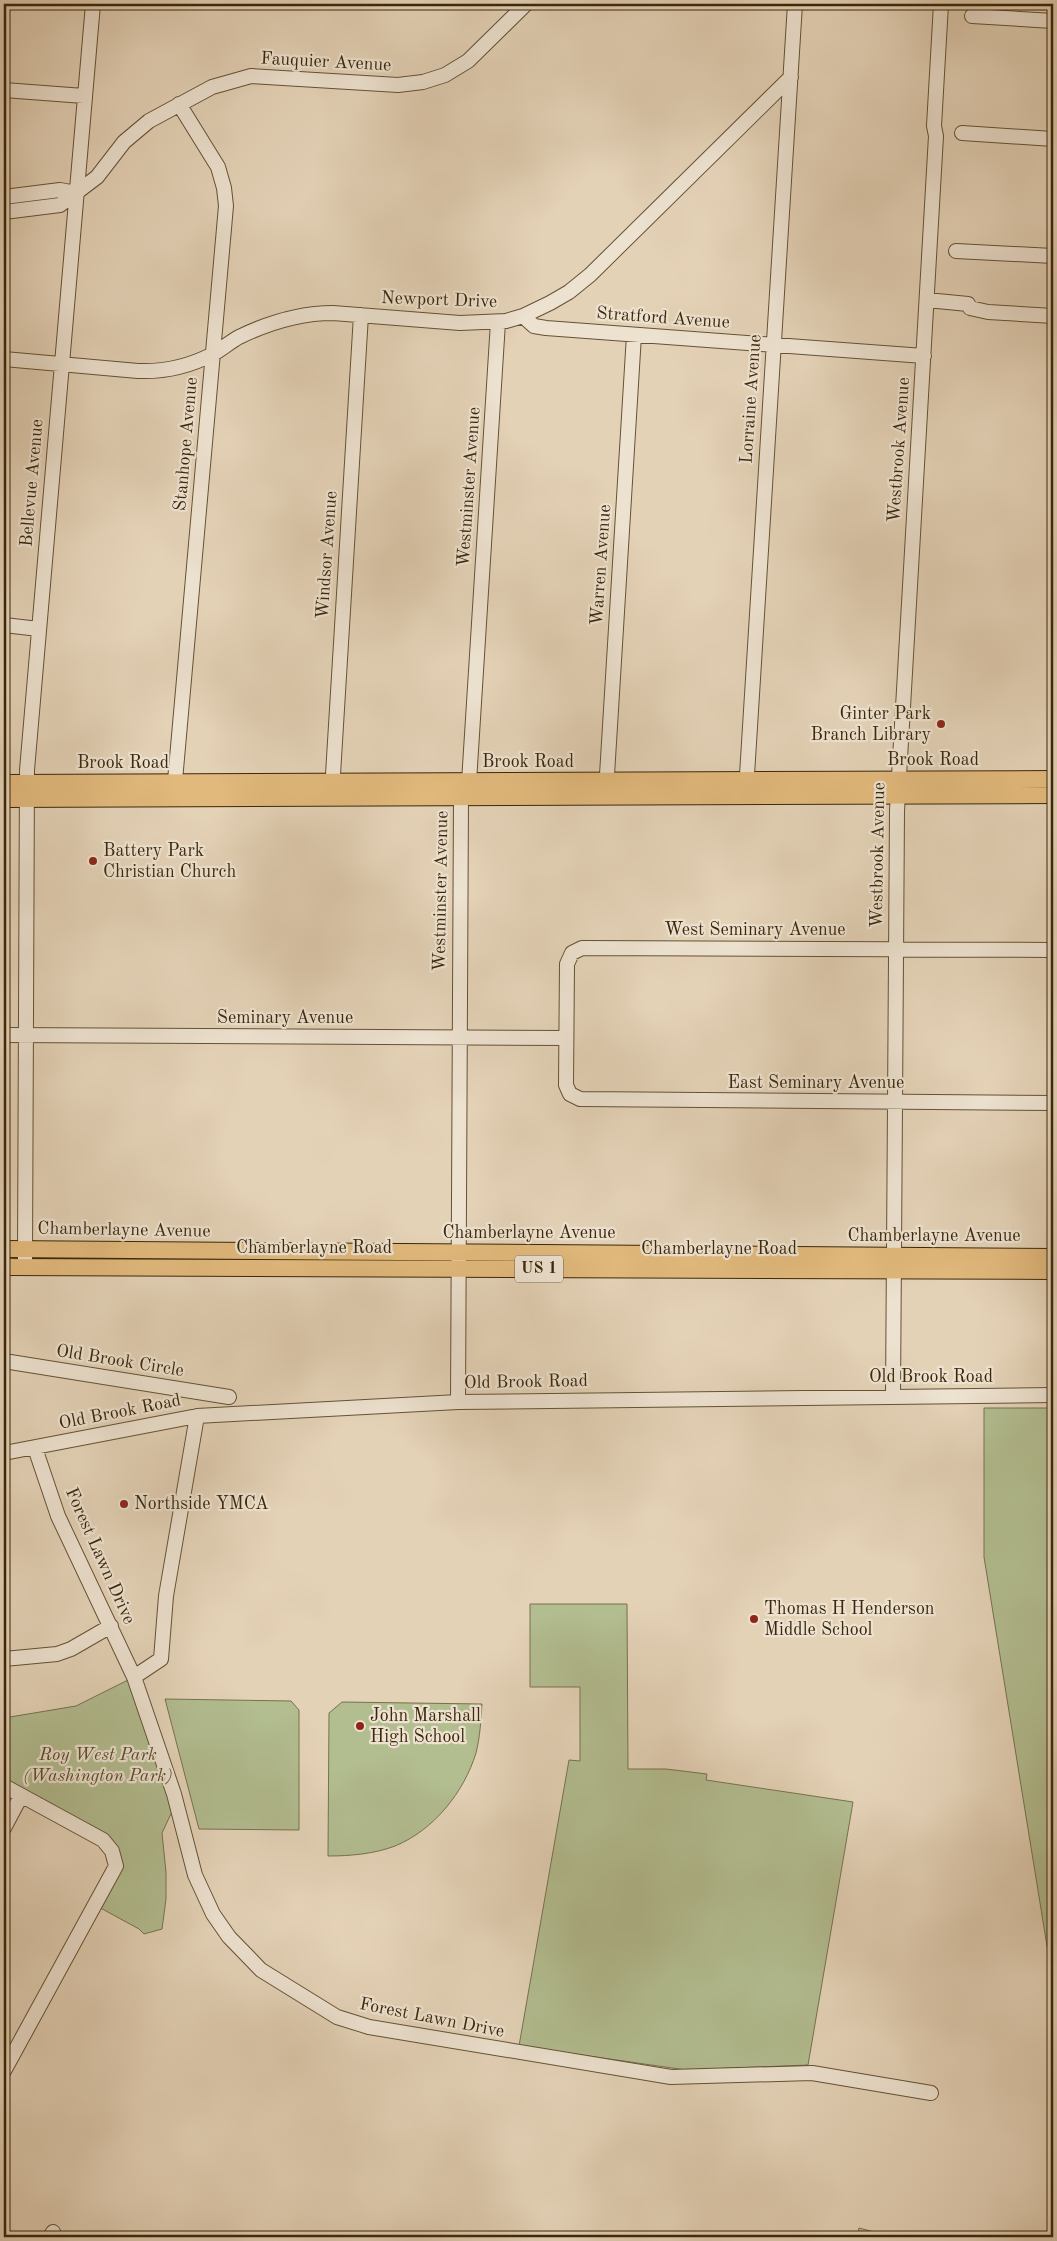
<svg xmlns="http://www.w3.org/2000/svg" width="1057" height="2241" font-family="'Old Standard TT',serif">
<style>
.green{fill:#b2bd90;stroke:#76724e}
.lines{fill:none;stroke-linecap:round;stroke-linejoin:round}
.minor-casing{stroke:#645236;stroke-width:16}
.major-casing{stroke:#3a270b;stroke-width:18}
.minor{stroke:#ede2d0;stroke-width:14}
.major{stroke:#e2b97c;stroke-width:16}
.poi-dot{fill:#8f2418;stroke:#ede2d0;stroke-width:2}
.labels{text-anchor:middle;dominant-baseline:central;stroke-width:4.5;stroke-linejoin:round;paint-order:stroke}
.shield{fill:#ede2d0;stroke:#705f46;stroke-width:1}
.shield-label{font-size:16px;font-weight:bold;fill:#3a270b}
.street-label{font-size:18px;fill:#3a270b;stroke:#ede2d0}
.poi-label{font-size:18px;fill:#3a270b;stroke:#ede2d0;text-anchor:start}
.park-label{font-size:18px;font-style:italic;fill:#584c2c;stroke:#ede2d0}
</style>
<rect width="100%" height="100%" fill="#e4d2b7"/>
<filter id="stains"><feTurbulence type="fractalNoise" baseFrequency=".004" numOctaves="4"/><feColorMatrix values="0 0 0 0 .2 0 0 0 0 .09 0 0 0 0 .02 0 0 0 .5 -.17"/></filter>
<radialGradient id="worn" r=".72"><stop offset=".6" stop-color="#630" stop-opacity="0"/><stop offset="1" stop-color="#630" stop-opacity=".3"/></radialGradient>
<!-- green -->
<path class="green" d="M984 1408H1053V1983L984 1557Z
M530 1604H627L628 1769H666L707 1774 706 1780 853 1802 808 2065 686 2070 519 2046 569 1760 580 1761V1687H530Z
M134 1677 176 1803 162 1833 166 1872V1899L162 1929 144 1934 139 1929 95 1905 116 1866 112 1851 4 1786V1718L76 1706Z
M165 1699 291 1701 299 1710V1830L199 1829Z
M342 1702 482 1704C481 1720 480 1737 476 1753 464 1792 434 1830 395 1846 374 1854 350 1856 328 1856L329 1713Z
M859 2228 890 2236V2237H857Z"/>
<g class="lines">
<!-- minor casing -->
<g class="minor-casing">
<path id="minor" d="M972 16 1053 21
M4 90 84 96
M962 133 1053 139
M4 197 60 190 76 193
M4 212 60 205 97 177 124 142 149 121 212 87 251 76 398 85 423 82 445 75 468 61 526 4
M956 251 1053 256
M927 300 968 304 970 308 988 312 1053 316
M523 316 534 326 546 328 924 356
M4 359 138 371C164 372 190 366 213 354 222 349 230 342 239 337 268 323 301 313 333 313L460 323 506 321 523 316 550 303 569 292 590 275 791 77
M4 625 39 629
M332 791 361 315
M606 791 634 335
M746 791 795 4
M174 792 226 206 224 188 218 167 179 104
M1053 950 582 948 572 953 567 964 566 1085 570 1094 580 1099 1053 1103
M4 1035 566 1038
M25 1259 27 770 93 4
M4 1361 229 1397
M893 1396 897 811 936 136 934 126 941 4
M458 1402 461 797 469 782 498 322
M35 1448 58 1516 134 1677 174 1794 195 1875 213 1914 229 1937 261 1970 337 2017 369 2027 671 2077 812 2073 931 2093
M4 1453 197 1416 458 1402 1053 1395
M4 1659 57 1654 71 1649 111 1626
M134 1677 161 1659 166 1596 197 1416
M4 1786 103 1840 112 1851 116 1866 4 2071
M4 1828 21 1796
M50 2237 53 2232"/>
</g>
<!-- major casing -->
<g class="major-casing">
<path id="major" d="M4 783 1053 779
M4 799 1053 795
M4 1249 1053 1257
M4 1267 1053 1271"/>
</g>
<!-- minor -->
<use href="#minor" class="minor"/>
<!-- major -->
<use href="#major" class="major"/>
</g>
<!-- markers -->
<g class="poi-dot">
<circle cx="941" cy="724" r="5"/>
<circle cx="93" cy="861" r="5"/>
<circle cx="124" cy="1504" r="5"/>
<circle cx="754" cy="1619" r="5"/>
<circle cx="360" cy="1726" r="5"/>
</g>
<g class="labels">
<!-- shield labels -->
<rect class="shield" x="515" y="1255.5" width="48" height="27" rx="4"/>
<g class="shield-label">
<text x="539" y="1269">US 1</text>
</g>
<!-- street labels -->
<g class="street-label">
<text transform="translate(326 62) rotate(3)">Fauquier Avenue</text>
<text transform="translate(439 300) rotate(2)">Newport Drive</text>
<text transform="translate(663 318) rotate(4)">Stratford Avenue</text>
<text transform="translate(751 399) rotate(-86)">Lorraine Avenue</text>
<text transform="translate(186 444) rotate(-85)">Stanhope Avenue</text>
<text transform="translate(899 450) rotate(-86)">Westbrook Avenue</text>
<text transform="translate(32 483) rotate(-85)">Bellevue Avenue</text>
<text transform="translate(469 487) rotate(-86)">Westminster Avenue</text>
<text transform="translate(327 555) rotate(-86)">Windsor Avenue</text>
<text transform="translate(601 565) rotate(-86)">Warren Avenue</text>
<text x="933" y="760">Brook Road</text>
<text x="528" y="762">Brook Road</text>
<text x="123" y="763">Brook Road</text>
<text transform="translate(878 855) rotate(-89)">Westbrook Avenue</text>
<text transform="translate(441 891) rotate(-89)">Westminster Avenue</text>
<text x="755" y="930">West Seminary Avenue</text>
<text x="285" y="1018">Seminary Avenue</text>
<text x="816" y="1083">East Seminary Avenue</text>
<text transform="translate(124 1230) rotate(1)">Chamberlayne Avenue</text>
<text x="529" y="1233">Chamberlayne Avenue</text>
<text x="934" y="1236">Chamberlayne Avenue</text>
<text x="314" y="1248">Chamberlayne Road</text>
<text x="719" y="1249">Chamberlayne Road</text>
<text transform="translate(120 1361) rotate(9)">Old Brook Circle</text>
<text x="931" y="1377">Old Brook Road</text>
<text transform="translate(526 1382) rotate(-1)">Old Brook Road</text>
<text transform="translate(120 1412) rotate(-11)">Old Brook Road</text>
<text transform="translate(100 1556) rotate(66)">Forest Lawn Drive</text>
<text transform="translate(432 2018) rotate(11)">Forest Lawn Drive</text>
</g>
<!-- poi labels -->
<g class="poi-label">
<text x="931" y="714" text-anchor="end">Ginter Park<tspan x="931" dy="21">Branch Library</tspan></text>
<text x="103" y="851">Battery Park<tspan x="103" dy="21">Christian Church</tspan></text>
<text x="134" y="1504">Northside YMCA</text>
<text x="764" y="1609">Thomas H Henderson<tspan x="764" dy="21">Middle School</tspan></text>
<text x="370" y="1716">John Marshall<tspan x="370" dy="21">High School</tspan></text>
</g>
<!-- park labels -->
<g class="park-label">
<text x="98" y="1755">Roy West Park<tspan x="98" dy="21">(Washington Park)</tspan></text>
</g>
</g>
<!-- margin -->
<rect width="1057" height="2241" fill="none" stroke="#e4d2b7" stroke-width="20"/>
<rect x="5" y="5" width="1047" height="2231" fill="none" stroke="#3a270b" stroke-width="2.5"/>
<rect x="10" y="10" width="1037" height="2221" fill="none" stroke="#3a270b"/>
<rect width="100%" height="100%" filter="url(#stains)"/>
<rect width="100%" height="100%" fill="url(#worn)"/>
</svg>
